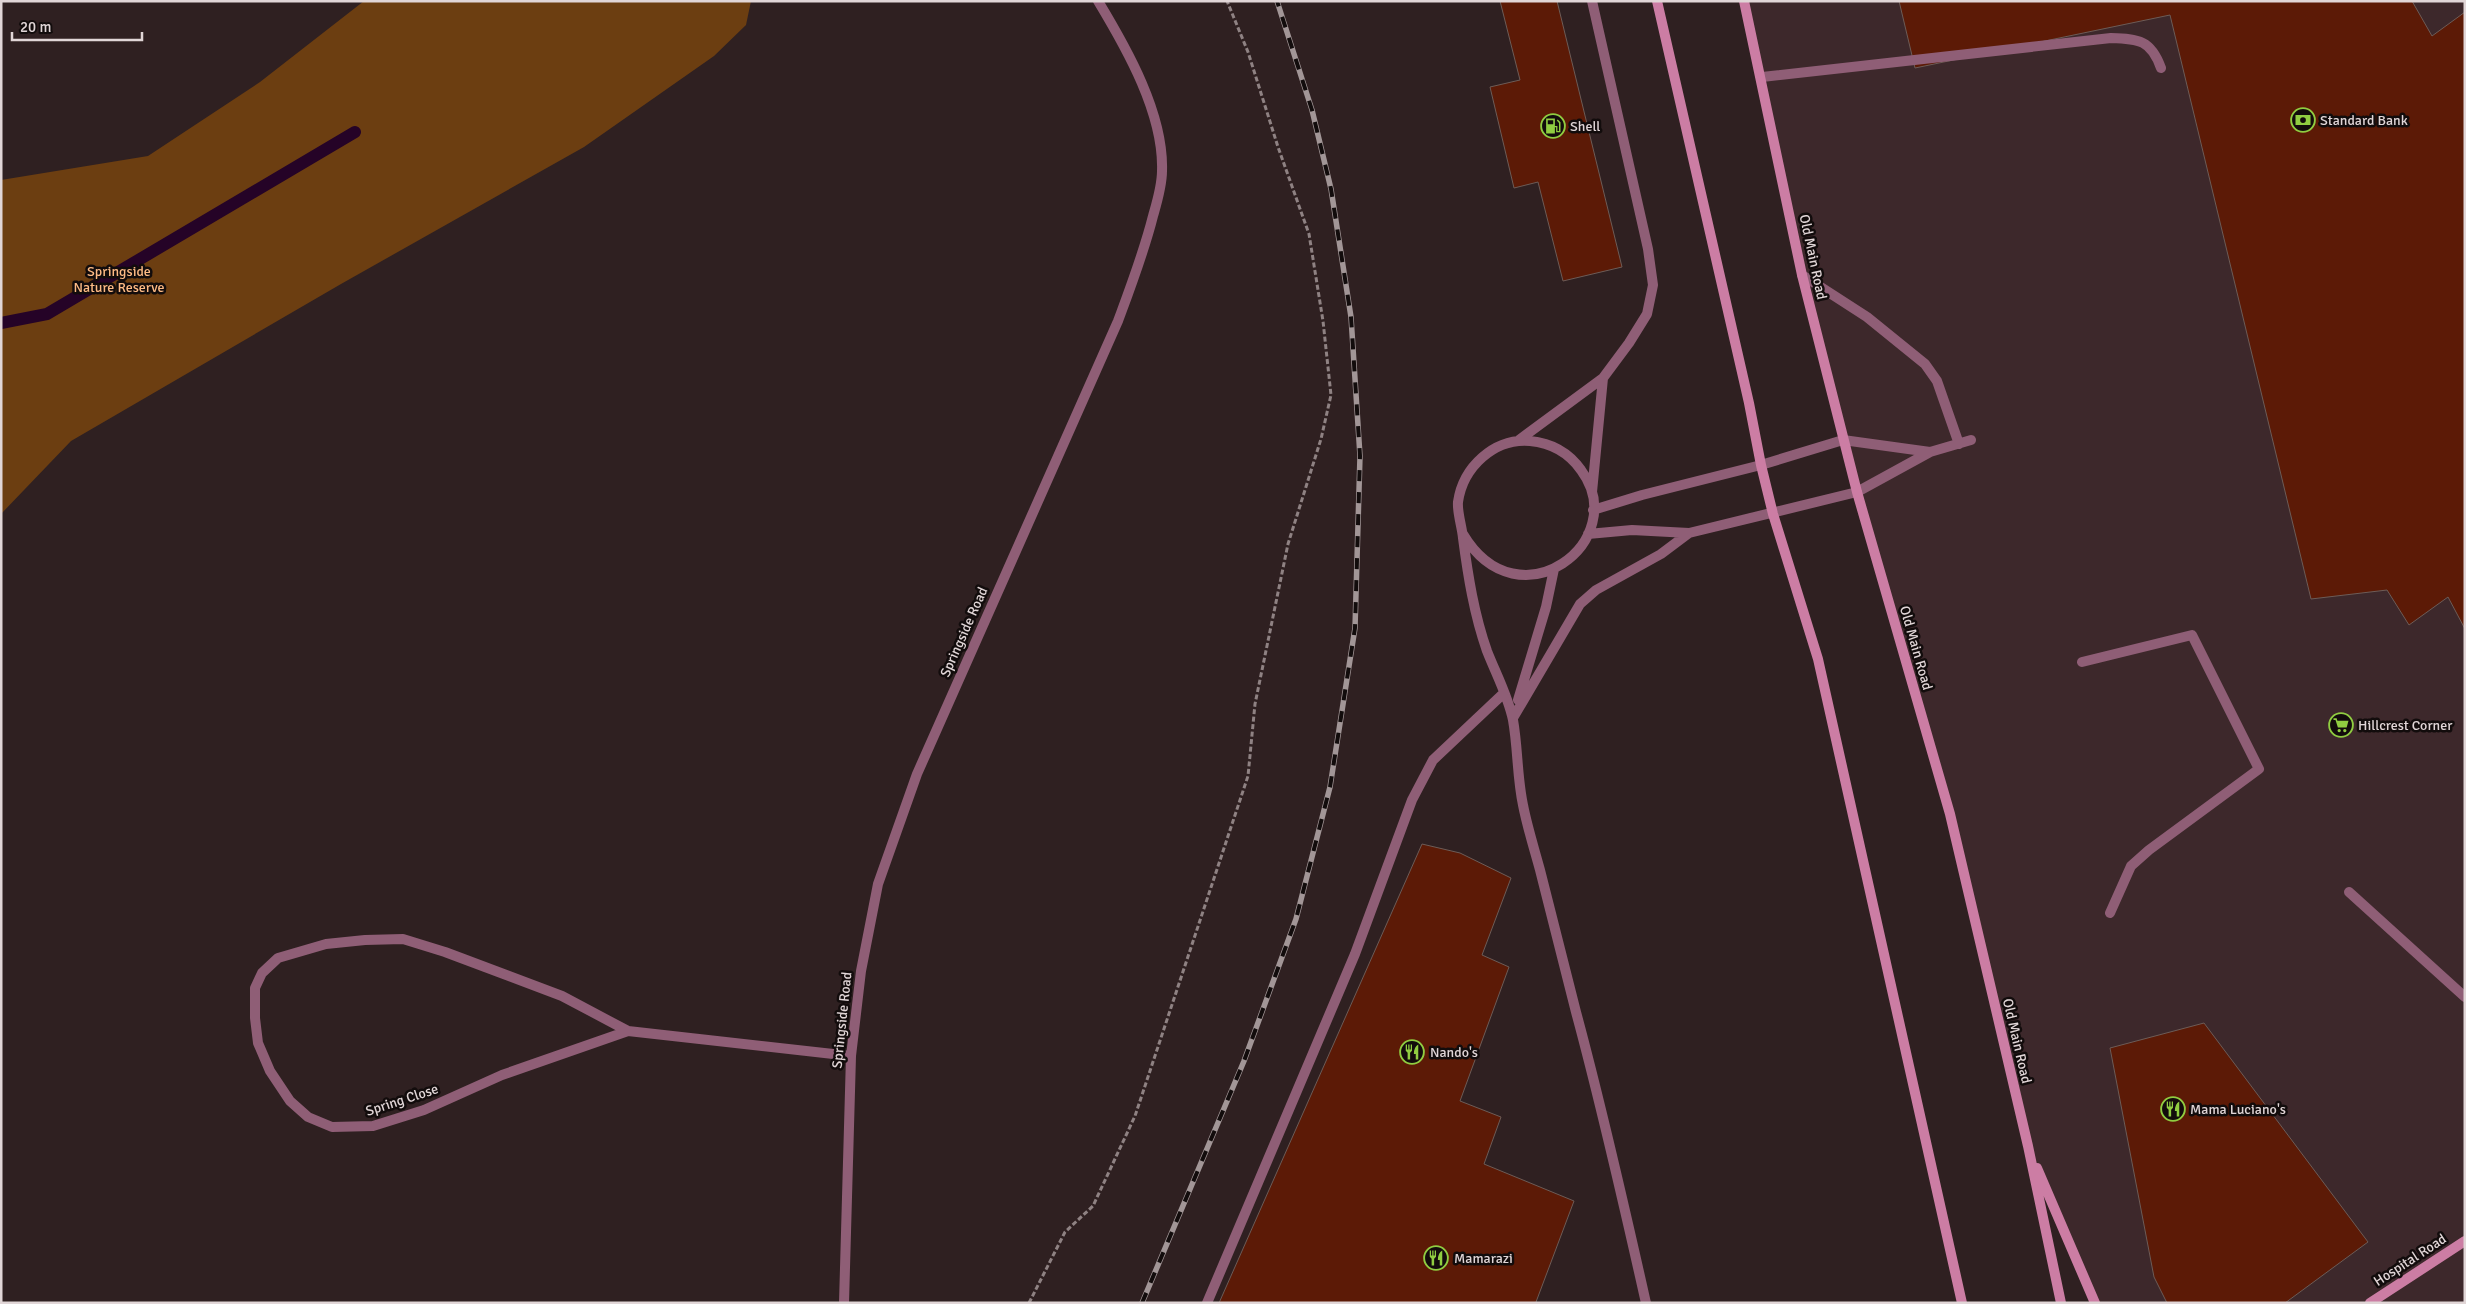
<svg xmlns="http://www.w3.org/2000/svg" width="2466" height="1304" font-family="Signika,sans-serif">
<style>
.built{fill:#3d282b}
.green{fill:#6c3e11}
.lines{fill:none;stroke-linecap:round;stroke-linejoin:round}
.stream{stroke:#250327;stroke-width:12}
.building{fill:#5c1a06;stroke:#6d5c57}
.path{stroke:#8f8283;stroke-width:3;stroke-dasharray:5 2.5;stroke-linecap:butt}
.lane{stroke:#8f5e76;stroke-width:10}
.street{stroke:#8f5e76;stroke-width:10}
.secondary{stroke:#cc7da4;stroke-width:10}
.rail-casing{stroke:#a29697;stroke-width:5.5}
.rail{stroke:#120c0c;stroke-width:4;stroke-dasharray:11;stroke-linecap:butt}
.labels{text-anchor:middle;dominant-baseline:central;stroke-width:5;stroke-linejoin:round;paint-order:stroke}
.poi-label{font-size:14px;fill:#e1d6d7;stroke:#120c0c;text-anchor:start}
.street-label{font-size:14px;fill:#e1d6d7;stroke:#120c0c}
.park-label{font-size:14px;fill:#febb85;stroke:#120c0c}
</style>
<rect width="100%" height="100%" fill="#2f2021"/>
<!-- built -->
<path class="built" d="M1744 1H2465V1303H2095L2028 1146 1950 814 1857 492Z"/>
<!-- green -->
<path class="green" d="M364 1H751L746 25 714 56 584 147 341 284 71 441 1 514V180L148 156 260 82Z"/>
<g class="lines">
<!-- stream -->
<path class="stream" d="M1 323 47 314 355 132"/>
</g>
<!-- building -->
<path class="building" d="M1500 1H1557L1622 267 1563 281 1538 182 1514 188 1490 87 1520 80Z
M1899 1H2412L2432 36 2465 12V629L2448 597 2409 625 2387 590 2311 599 2170 15 1915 68Z
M1422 844 1460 853 1511 878 1482 955 1509 967 1460 1101 1501 1117 1484 1164 1574 1201 1536 1302 1538 1303H1219Z
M2204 1023 2368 1242 2285 1303H2167L2154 1277 2110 1048Z"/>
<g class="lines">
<!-- path -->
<path class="path" d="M1029 1303 1065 1232 1093 1206 1135 1116 1248 776 1255 704 1288 544 1321 439 1331 395 1323 321 1309 234 1278 147 1248 52 1227 1"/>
<!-- lane -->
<path class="lane" d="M1762 77 2111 38C2139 39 2151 40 2161 68
M1802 275 1867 317 1925 364 1937 381 1959 444
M1519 440 1603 378 1629 343 1647 314 1653 285 1648 249 1592 1
M1592 492 1603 378
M1593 510 1642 495 1761 465 1843 440 1930 452
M1463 534C1519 628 1633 540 1581 470 1569 453 1551 443 1530 441 1494 438 1463 467 1458 502 1457 512 1462 527 1463 538 1468 576 1474 614 1487 651 1496 674 1508 696 1513 720 1518 748 1517 777 1523 805 1527 826 1534 848 1540 870 1552 917 1564 964 1576 1012 1602 1108 1624 1205 1646 1303
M1588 534 1632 530 1689 533
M2082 662 2192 635 2259 769 2149 850 2131 866 2110 913
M1518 700 1546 607 1554 569
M1513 718 1580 604 1596 590 1661 554 1689 533 1857 492 1930 452 1971 440
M2349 892 2465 997
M1207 1303 1355 954 1412 800 1433 760 1504 693"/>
<!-- street -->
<path class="street" d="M628 1031 502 1075 424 1110 373 1126 332 1127 308 1117 290 1101 270 1071 258 1043 255 1018V988L262 973 278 958 326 944 365 940 403 939 445 952 562 996 628 1031 851 1056
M844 1303 851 1056 861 971 878 884 917 774 1118 321C1131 286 1144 252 1153 216 1157 202 1162 186 1162 171 1164 114 1127 49 1098 1"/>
<!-- secondary -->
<path class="secondary" d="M1657 1 1749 403 1761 465 1773 514 1818 659 1962 1303
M1744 1 1802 275 1857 492 1950 814 2028 1146 2061 1303
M2037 1168 2095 1303
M2370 1303 2465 1241"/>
<!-- rail casing -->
<g class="rail-casing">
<path id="rail" d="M1142 1303 1244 1061 1296 919 1330 787 1355 628 1360 456 1351 317 1331 189 1312 110 1277 1"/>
</g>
<!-- rail -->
<use href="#rail" class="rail"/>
</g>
<!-- icons -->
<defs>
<g id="bank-ring" transform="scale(1.25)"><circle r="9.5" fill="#120c0c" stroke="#90cd41" stroke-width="1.5"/><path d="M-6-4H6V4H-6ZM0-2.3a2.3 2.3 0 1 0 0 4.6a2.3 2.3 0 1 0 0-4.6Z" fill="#90cd41"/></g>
<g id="fuel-ring" transform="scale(1.25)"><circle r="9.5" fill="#120c0c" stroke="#90cd41" stroke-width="1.5"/><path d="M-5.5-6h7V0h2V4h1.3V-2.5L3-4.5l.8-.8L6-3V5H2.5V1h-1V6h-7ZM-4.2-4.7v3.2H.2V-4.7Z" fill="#90cd41"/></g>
<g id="supermarket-ring" transform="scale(1.25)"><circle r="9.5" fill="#120c0c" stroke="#90cd41" stroke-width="1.5"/><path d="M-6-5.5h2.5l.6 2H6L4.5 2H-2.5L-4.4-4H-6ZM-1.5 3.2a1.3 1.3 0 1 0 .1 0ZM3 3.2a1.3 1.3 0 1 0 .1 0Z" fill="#90cd41"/></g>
<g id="restaurant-ring" transform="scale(1.25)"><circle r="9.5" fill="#120c0c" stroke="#90cd41" stroke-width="1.5"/><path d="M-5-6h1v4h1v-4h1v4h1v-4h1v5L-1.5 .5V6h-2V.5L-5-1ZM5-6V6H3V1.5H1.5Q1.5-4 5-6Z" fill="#90cd41"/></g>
</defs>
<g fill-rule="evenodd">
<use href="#bank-ring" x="2303" y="120"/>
<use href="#fuel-ring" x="1553" y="126"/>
<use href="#supermarket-ring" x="2341" y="725"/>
<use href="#restaurant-ring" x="1412" y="1052"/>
<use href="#restaurant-ring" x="2173" y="1109"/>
<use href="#restaurant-ring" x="1436" y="1258"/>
</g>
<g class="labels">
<!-- poi labels -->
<g class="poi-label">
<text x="2320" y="120">Standard Bank</text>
<text x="1570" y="126">Shell</text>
<text x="2358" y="725">Hillcrest Corner</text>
<text x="1430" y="1052">Nando's</text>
<text x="2190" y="1109">Mama Luciano's</text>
<text x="1454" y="1258">Mamarazi</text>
</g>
<!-- street labels -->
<g class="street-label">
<text transform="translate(1813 257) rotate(78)">Old Main Road</text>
<text transform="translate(964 632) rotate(-66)">Springside Road</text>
<text transform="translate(1916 648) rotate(74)">Old Main Road</text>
<text transform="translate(842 1020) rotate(-84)">Springside Road</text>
<text transform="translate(2017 1041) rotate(77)">Old Main Road</text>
<text transform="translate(402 1100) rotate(-18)">Spring Close</text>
<text transform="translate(2410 1260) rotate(-33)">Hospital Road</text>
</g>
<!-- park labels -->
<g class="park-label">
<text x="119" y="271">Springside<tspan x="119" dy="16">Nature Reserve</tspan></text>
</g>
</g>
<!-- border -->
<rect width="2466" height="1304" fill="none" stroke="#e1d6d7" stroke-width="5"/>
<!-- scale -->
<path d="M12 32v8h130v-8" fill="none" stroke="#e1d6d7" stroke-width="2.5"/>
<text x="20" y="32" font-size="15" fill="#e1d6d7" stroke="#120c0c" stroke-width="4" paint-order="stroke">20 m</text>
</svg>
